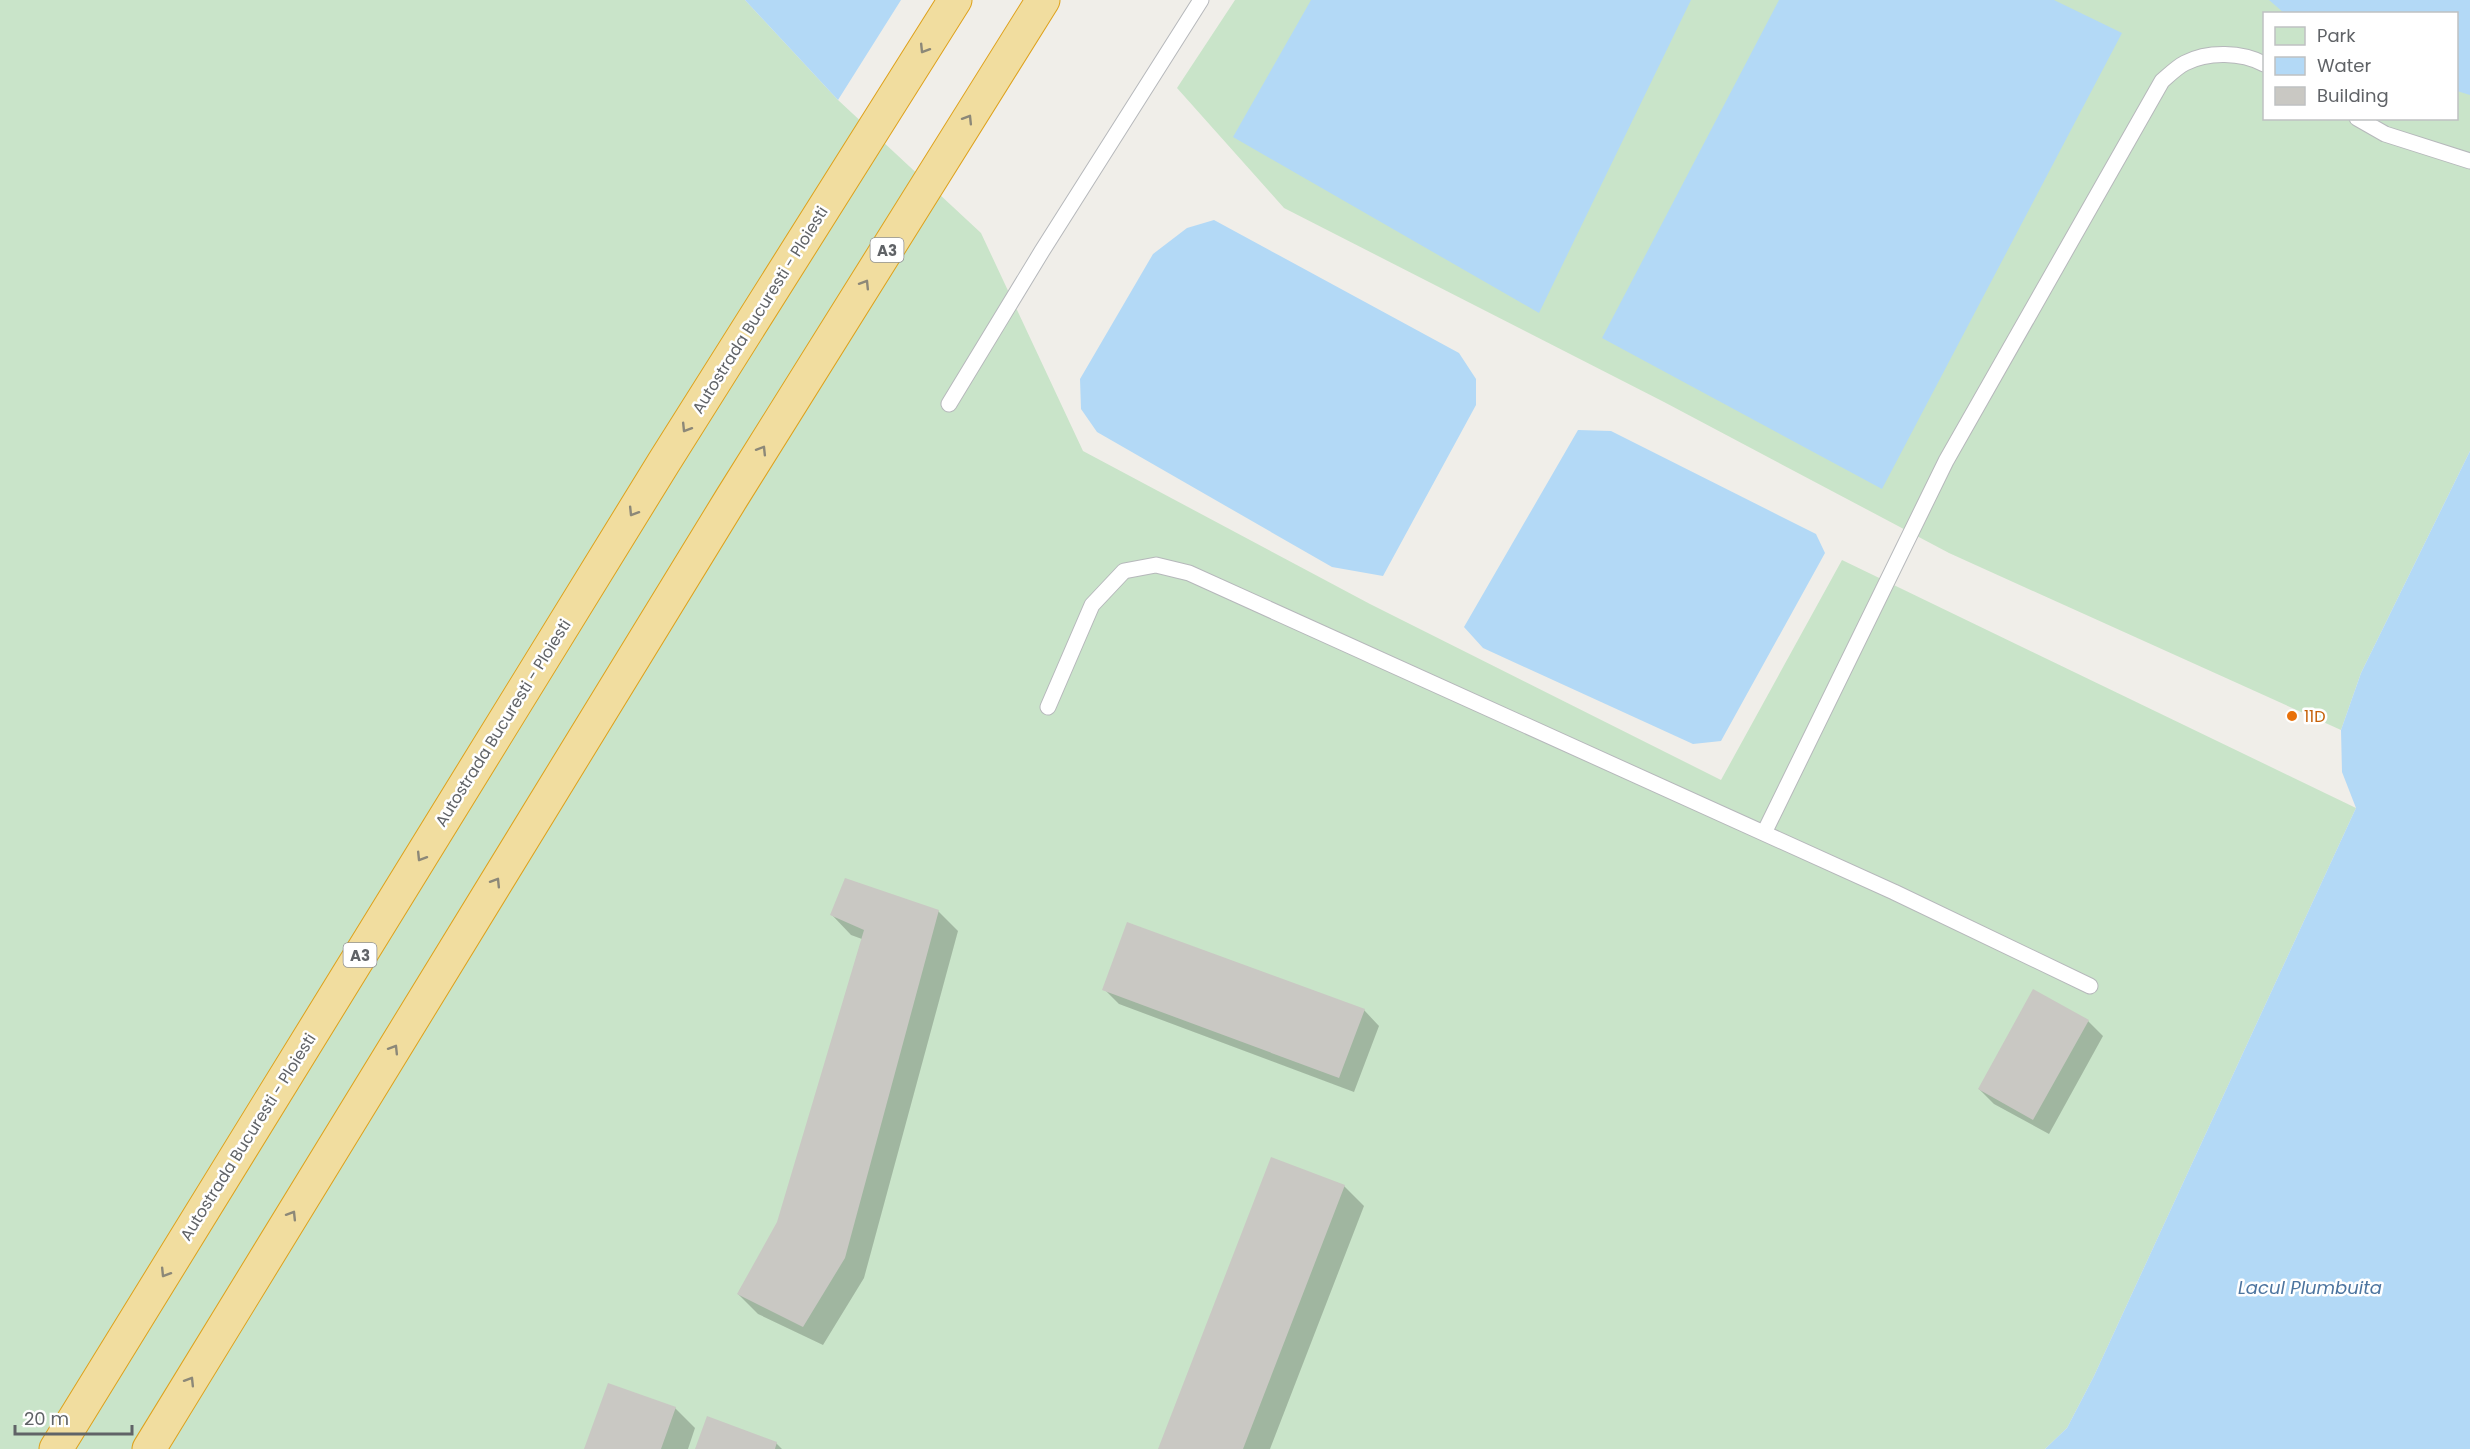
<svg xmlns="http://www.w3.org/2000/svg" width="2470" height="1449" font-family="Poppins,sans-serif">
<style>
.green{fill:#c9e4c9;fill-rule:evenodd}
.water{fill:#b3d9f6}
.shadow{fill:#0003}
.building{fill:#c9c8c3}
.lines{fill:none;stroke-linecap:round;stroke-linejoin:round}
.lane-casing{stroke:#b6b8bb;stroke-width:17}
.highway-casing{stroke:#dea11b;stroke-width:35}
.lane{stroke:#fff;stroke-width:15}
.highway{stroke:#f1dd9f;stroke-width:33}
.oneway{stroke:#8c8878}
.food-dot{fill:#e8710a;stroke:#fff;stroke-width:2}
.labels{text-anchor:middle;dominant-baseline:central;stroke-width:5;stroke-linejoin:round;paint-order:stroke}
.shield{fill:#fff;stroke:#909295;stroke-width:1.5}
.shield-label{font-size:15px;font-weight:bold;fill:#606367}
.street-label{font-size:16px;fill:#606367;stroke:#fff}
.food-label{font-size:16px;fill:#c56008;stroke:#fff;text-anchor:start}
.water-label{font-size:18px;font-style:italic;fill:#4c749f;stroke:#fff}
</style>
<rect width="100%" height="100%" fill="#f0eee9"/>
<!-- green -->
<path class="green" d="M0 0H745L838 100 981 233 1083 451 1370 604 1721 780 1842 560 2356 808 2094 1376 2067 1428 2045 1449H0Z
M1235 0H2470V451L2361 673 2341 730 1949 553 1664 402 1284 208 1177 88ZM2264 14H2456V118H2264Z"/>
<!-- water -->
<path class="water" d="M745 0H901L838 100Z
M1311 0H1691L1539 313 1233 137Z
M1779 0H2054L2122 33 1882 489 1602 338Z
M2269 0H2470V95L2457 91 2456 14 2284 13Z
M1214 220 1459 353 1476 379V405L1383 576 1332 567 1097 432 1081 409 1080 379 1153 254 1187 228Z
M1578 430 1611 431 1816 534 1825 553 1721 741 1693 744 1483 648 1464 627Z
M2470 451V1449H2045L2067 1428 2094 1376 2356 808 2342 772 2341 730 2361 673Z"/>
<!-- shadow -->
<path class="shadow" d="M938 911 958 931 864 1278 823 1345 758 1314 738 1294 778 1223 862 939 851 935 832 915Z
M1104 989 1364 1010 1379 1026 1354 1092 1119 1004Z
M2088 1021 2103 1036 2049 1134 1994 1104 1979 1089Z
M1344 1186 1364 1206 1270 1449H1159Z
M675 1408 695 1428 688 1449H586Z
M776 1443 782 1449H696Z"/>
<!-- building -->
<path class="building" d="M845 878 939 910 845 1258 803 1327 737 1294 777 1222 864 930 830 915Z
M1127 922 1365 1009 1339 1078 1102 990Z
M2033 989 2089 1020 2033 1120 1978 1089Z
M1271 1157 1345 1185 1243 1449H1158Z
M608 1383 676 1407 661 1449H584Z
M707 1416 777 1442 775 1449H695Z"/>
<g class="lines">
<!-- lane casing -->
<g class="lane-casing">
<path id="lane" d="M2357 118 2385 134 2470 161
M949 404 1042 251 1201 0
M1048 707 1092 605 1124 571 1156 565 1189 573 1894 892 2090 986
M1764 833 1946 461 2162 81C2169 75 2177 67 2185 63 2208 51 2242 52 2264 64"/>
</g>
<!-- highway casing -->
<g class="highway-casing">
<path id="highway" d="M56 1449 664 462 955 0
M149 1449 731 499 1043 0"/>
</g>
<!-- lane -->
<use href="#lane" class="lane"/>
<!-- highway -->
<use href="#highway" class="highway"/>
</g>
<!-- one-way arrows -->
<defs><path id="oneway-chevron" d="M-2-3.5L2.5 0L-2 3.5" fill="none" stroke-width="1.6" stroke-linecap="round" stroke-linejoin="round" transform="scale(1.5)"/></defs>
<g class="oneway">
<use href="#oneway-chevron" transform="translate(924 49) rotate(122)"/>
<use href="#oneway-chevron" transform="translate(968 119) rotate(-58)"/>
<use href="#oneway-chevron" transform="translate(865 284) rotate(-58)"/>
<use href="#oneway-chevron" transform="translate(686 428) rotate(122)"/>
<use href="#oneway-chevron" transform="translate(762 450) rotate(-58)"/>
<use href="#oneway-chevron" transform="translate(633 512) rotate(122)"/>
<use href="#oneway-chevron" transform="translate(421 857) rotate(122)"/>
<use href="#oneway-chevron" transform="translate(496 882) rotate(-58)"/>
<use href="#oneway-chevron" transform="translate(394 1049) rotate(-58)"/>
<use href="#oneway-chevron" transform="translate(292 1215) rotate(-58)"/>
<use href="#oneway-chevron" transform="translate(165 1273) rotate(122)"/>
<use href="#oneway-chevron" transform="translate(190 1381) rotate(-58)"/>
</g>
<!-- markers -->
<circle class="food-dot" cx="2292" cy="716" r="6"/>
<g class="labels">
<!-- shield labels -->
<g class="shield">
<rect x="870.5" y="238" width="33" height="24" rx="4.5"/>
<rect x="343.5" y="943" width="33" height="24" rx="4.5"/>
</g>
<g class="shield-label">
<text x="887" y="250">A3</text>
<text x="360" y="955">A3</text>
</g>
<!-- street labels -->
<g class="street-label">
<text transform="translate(760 310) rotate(-58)">Autostrada Bucuresti - Ploiesti</text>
<text transform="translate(503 723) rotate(-58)">Autostrada Bucuresti - Ploiesti</text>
<text transform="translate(248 1137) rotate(-58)">Autostrada Bucuresti - Ploiesti</text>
</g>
<!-- food labels -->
<g class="food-label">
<text x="2304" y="716">11D</text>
</g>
<!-- water labels -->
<g class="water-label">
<text x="2310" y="1287">Lacul Plumbuita</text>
</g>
</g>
<!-- legend -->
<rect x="2263" y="12" width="195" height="108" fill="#ffffff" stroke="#bfc1c2" stroke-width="1.5"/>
<rect x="2275" y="27" width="30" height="18" fill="#c9e4c9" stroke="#bfc1c2" stroke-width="1.5"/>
<text x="2317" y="42" font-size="18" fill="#606367">Park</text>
<rect x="2275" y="57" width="30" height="18" fill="#b3d9f6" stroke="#bfc1c2" stroke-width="1.5"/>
<text x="2317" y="72" font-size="18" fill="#606367">Water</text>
<rect x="2275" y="87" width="30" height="18" fill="#c9c8c3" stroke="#bfc1c2" stroke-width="1.5"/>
<text x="2317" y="102" font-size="18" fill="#606367">Building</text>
<!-- scale -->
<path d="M15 1425v9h117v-9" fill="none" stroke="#606367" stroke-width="3"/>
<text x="24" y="1425" font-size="18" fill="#606367" stroke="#ffffff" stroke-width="4.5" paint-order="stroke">20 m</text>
</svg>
